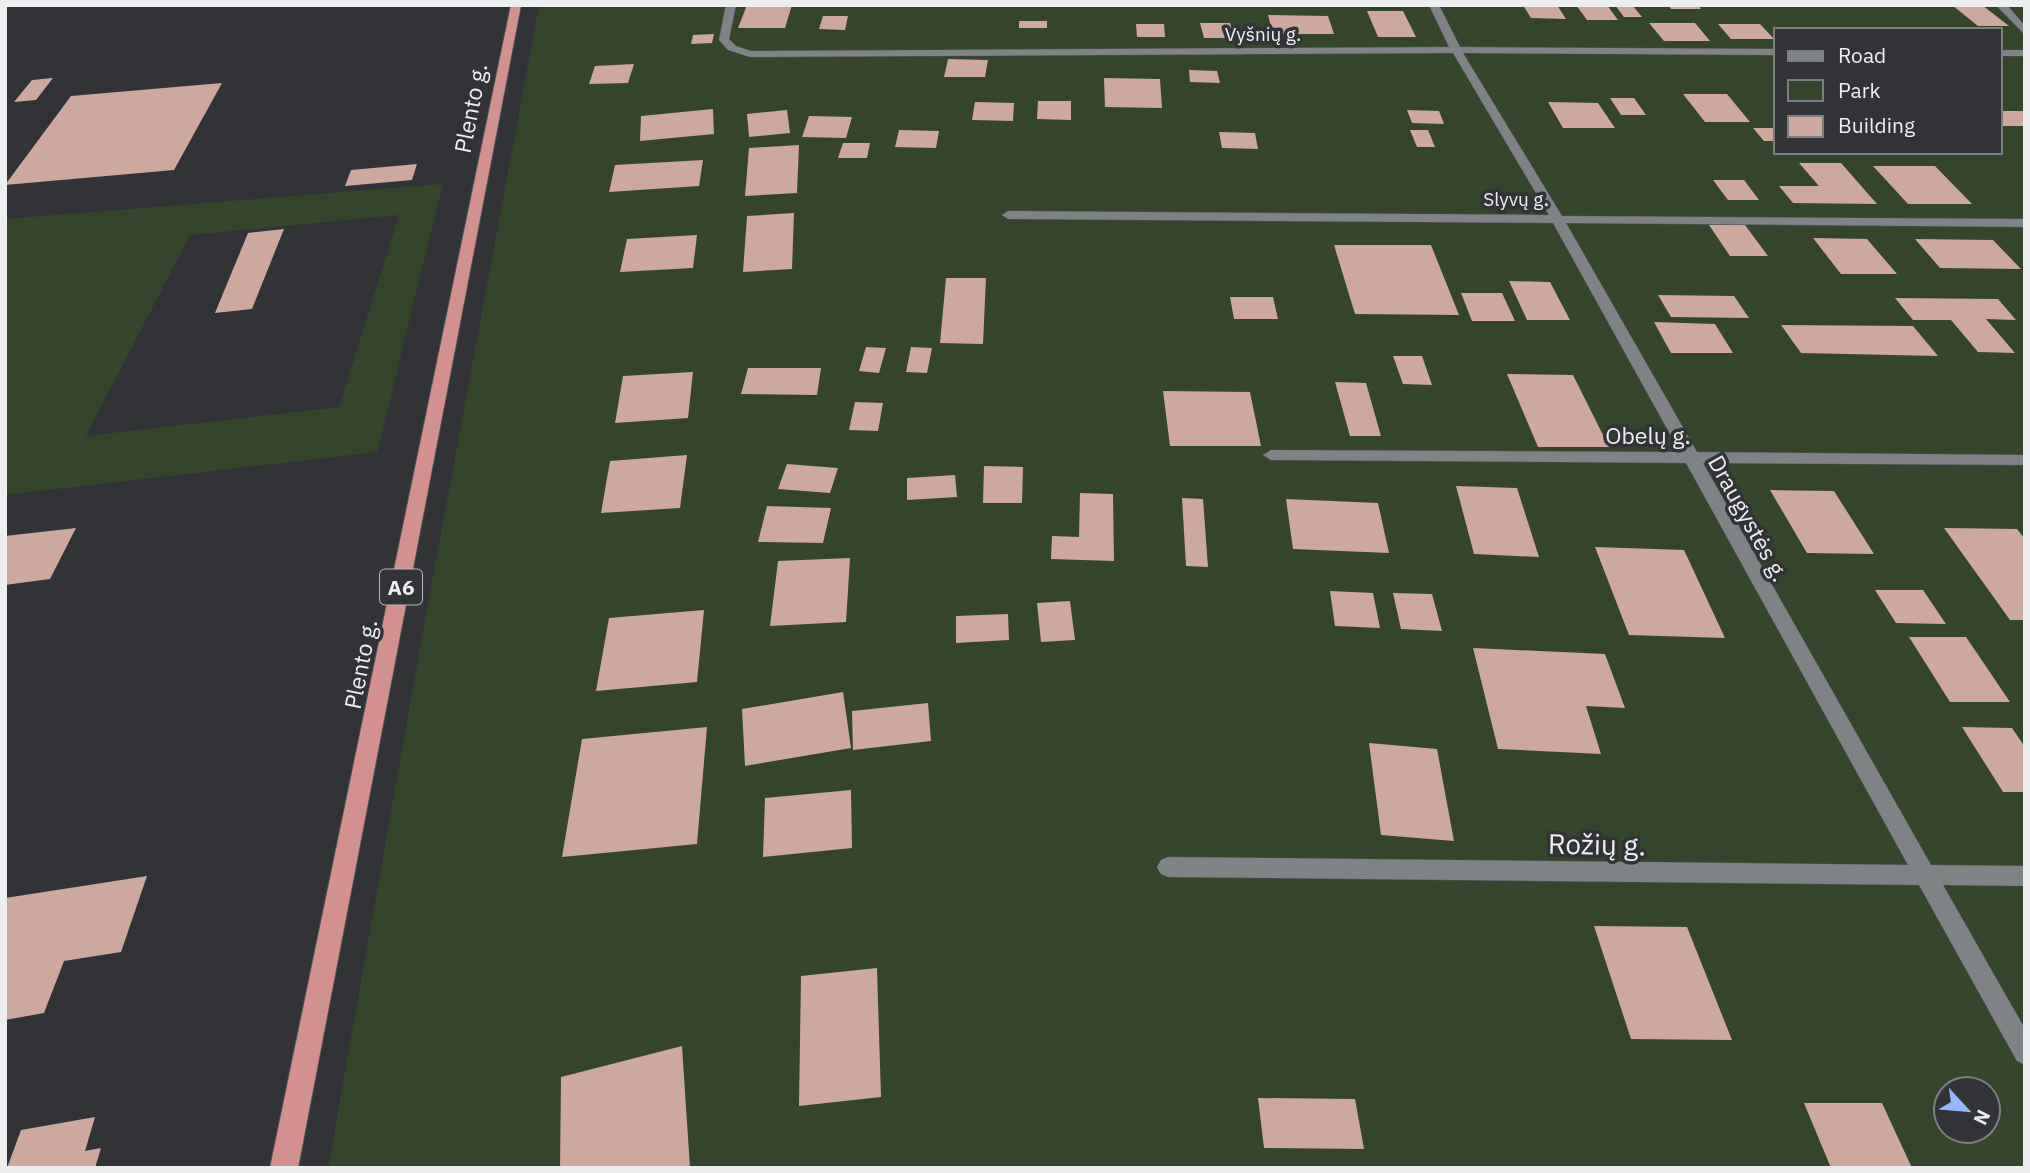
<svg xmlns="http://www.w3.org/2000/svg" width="2030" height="1173" font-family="'IBM Plex Sans',sans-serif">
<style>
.green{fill:#34452c;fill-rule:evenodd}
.building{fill:#cea79f}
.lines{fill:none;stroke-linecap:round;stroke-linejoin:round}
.minor-casing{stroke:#505254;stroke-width:1}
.trunk-casing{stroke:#505254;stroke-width:2}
.minor{fill:#808386;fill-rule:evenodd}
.trunk{fill:#d2908e;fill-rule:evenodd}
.labels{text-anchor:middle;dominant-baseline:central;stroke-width:7;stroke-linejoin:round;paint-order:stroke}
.far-street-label{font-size:19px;fill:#eceef0;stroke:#313336}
.shield{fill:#313336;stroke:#b4b6b8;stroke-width:2}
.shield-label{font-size:21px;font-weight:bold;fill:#eceef0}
.street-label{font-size:23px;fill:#eceef0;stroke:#313336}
.near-street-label{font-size:28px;fill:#eceef0;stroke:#313336}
</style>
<rect width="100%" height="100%" fill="#313336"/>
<!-- green -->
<path class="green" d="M539 5H2025V1168H328L426 614ZM1776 30H2000V152H1776ZM1946 1089H1988V1131H1946Z
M443 184 377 452 5 495V219ZM399 215 339 407 86 436 190 235Z"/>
<!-- building -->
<path class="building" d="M747 5H792L785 28H738Z
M1523 5H1557L1566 19 1531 18Z
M1576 5H1607L1618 20H1587Z
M1615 5 1633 6 1642 17H1624Z
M1668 5H1698L1701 9H1671Z
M1952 5H1982L2009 26H1978Z
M1367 11H1403L1416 37H1378Z
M1268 15 1328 16 1334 34H1273Z
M823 16H848L845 30 819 29Z
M1019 21H1047V28H1019Z
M1200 23H1230L1234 38H1204Z
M1649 23H1695L1710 41H1664Z
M1136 24H1164L1165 37H1137Z
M1718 24H1760L1774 39H1731Z
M714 34 712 43 691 44 693 35Z
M948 59 988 60 985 77H944Z
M634 64 628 83 589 84 595 66Z
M1189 70 1217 71 1220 83 1190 82Z
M53 78 36 100 14 102 32 80Z
M1104 78 1160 79 1162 108 1105 107Z
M222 83 174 170 5 185 71 96Z
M1683 94H1727L1750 122H1705Z
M1610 98H1634L1646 115H1621Z
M1038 101H1071V120L1037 119Z
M975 102 1014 103 1013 121 972 120Z
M1548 102 1598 103 1615 128H1563Z
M713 109 714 134 640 141 641 116Z
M787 110 790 133 749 137 747 114Z
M1407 110 1439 111 1444 124 1412 123Z
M2000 111H2025V126H2000Z
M809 116 852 117 846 138 802 137Z
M1753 128H1776V141H1764Z
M899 130 939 131 936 148 895 147Z
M1410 130H1428L1435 147H1417Z
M1219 132 1255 133 1258 149 1222 148Z
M843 143H870L867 158H838Z
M799 145 797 193 745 196 749 148Z
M703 160 699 186 609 192 615 165Z
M1799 163H1841L1877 204 1793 203 1779 186H1819Z
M417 164 412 180 345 186 351 170Z
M1873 166H1935L1972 204H1908Z
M1713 180H1744L1759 200H1728Z
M794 213 792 269 743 272 747 216Z
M1709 225H1745L1768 256H1730Z
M284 229 252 309 215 313 248 233Z
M697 235 693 268 620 272 627 239Z
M1813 238 1867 239 1897 274H1841Z
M1915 239 1993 240 2021 269 1940 268Z
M1334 245H1431L1459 315 1355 314Z
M946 278H986L983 344 940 343Z
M1509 281 1550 282 1570 320H1527Z
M1461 293H1502L1515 321H1472Z
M1658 295 1734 296 1749 318 1671 317Z
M1230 297H1273L1278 319H1234Z
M1895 298 1998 299 2016 320 1986 319 2015 353 1978 352 1951 320H1913Z
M1654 322 1715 324 1733 353H1671Z
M1781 325 1913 326 1938 356 1801 353Z
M866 347 886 348 879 373 859 371Z
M911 347 932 348 927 373 906 372Z
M1393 356H1422L1432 385 1403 384Z
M748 368H821L817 395 741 394Z
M693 372 688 418 615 423 623 376Z
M1507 374 1573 375 1609 447H1538Z
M1335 382 1366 383 1381 436H1350Z
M1163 391 1250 392 1261 446H1170Z
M855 402 883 403 878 431 849 430Z
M687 455 680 508 601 513 610 461Z
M787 464 838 468 830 493 778 489Z
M984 466 1023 467 1022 503H983Z
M955 475 957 497 907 500V478Z
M1456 486 1517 488 1539 557 1474 554Z
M1770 490 1834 491 1874 554 1807 553Z
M1080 493 1113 494 1114 561 1051 559 1052 536 1079 537Z
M1182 498 1203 499 1208 567 1186 566Z
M1286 499 1378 503 1389 553 1293 549Z
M767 506 831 508 823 543 758 542Z
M76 528 50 579 5 585V536Z
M1944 528 2017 529 2025 539V620H2010Z
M1595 547 1684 550 1725 638 1629 635Z
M850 558 846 622 770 626 778 561Z
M1875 590H1923L1946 624 1896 623Z
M1330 591 1373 593 1380 628 1335 626Z
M1393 593 1432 594 1442 631 1401 629Z
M1070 601 1075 640 1041 642 1037 603Z
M704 610 697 682 596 691 609 618Z
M1008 614 1009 640 956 643V616Z
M1909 637H1966L2010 702H1950Z
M1473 648 1605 654 1625 708 1586 706 1601 754 1498 749Z
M843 692 851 748 745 766 742 709Z
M928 703 931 741 853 750 852 711Z
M707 727 697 844 562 857 582 739Z
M1962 727 2012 728 2025 747V792H2003Z
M1369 743 1437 749 1454 841 1381 835Z
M851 790 852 848 763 857 765 798Z
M147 876 121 952 64 961 44 1013 5 1020V898Z
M1594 926 1687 927 1732 1040 1631 1039Z
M877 968 881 1097 799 1106 801 976Z
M682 1046 690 1168H560L561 1077Z
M1258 1098 1355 1099 1364 1149 1264 1148Z
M1804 1103H1882L1912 1168H1831Z
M95 1117 85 1151 101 1148 95 1168H7L21 1130Z"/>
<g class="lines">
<!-- minor casing -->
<g class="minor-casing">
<path id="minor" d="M726 5H736L729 39 736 46 751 51 1449 47 1429 5H1439L1460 47 1776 49V55L1463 53 1562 216 2025 219V227L1566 223 1697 452 2025 455V465L1703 463 1931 865 2025 866V886L1943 885 2025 1029V1065L2017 1061 1919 885 1168 877 1161 874 1157 867 1161 860 1168 857 1908 865 1686 463 1271 460 1263 455 1271 450 1680 452 1553 223 1008 219 1002 215 1008 211 1549 215 1453 53 750 57 728 50 719 40Z
M1996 5H2007L2025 26V35Z
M2000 50H2025V56H2000Z"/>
</g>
<!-- trunk casing -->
<g class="trunk-casing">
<path id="trunk" d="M511 5H521L298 1168H270Z"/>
</g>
<!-- minor -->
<use href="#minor" class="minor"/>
<!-- trunk -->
<use href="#trunk" class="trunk"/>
</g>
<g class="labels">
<!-- far-street labels -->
<g class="far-street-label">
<text x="1263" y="34">Vyšnių g.</text>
<text x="1516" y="199">Slyvų g.</text>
</g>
<!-- shield labels -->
<rect class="shield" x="380" y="569.5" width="42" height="35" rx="5"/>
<g class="shield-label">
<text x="401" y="587">A6</text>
</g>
<!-- street labels -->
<g class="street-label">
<text transform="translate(470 108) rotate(-79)">Plento g.</text>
<text x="1648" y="435">Obelų g.</text>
<text transform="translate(1749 518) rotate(61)">Draugystės g.</text>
<text transform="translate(360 664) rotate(-79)">Plento g.</text>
</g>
<!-- near-street labels -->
<g class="near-street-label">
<text transform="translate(1597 844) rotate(1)">Rožių g.</text>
</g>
</g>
<!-- border -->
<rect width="2030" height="1173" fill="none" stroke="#eceef0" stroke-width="14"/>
<!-- legend -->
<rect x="1774" y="28" width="228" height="126" fill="#313336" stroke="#7c7e80" stroke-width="2"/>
<rect x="1788" y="51" width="35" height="10" fill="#808386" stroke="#7c7e80" stroke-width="2"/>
<text x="1838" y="63" font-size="21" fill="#eceef0">Road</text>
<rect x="1788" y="80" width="35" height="21" fill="#34452c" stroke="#7c7e80" stroke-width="2"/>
<text x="1838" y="98" font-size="21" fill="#eceef0">Park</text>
<rect x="1788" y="116" width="35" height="21" fill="#cea79f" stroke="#7c7e80" stroke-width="2"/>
<text x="1838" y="133" font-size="21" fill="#eceef0">Building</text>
<!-- north arrow -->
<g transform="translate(1967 1110) rotate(116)"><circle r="33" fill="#313336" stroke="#7c7e80" stroke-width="2"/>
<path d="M0-5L12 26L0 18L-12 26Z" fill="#94b7fd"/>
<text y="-10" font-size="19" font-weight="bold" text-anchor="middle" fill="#eceef0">N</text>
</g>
</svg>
